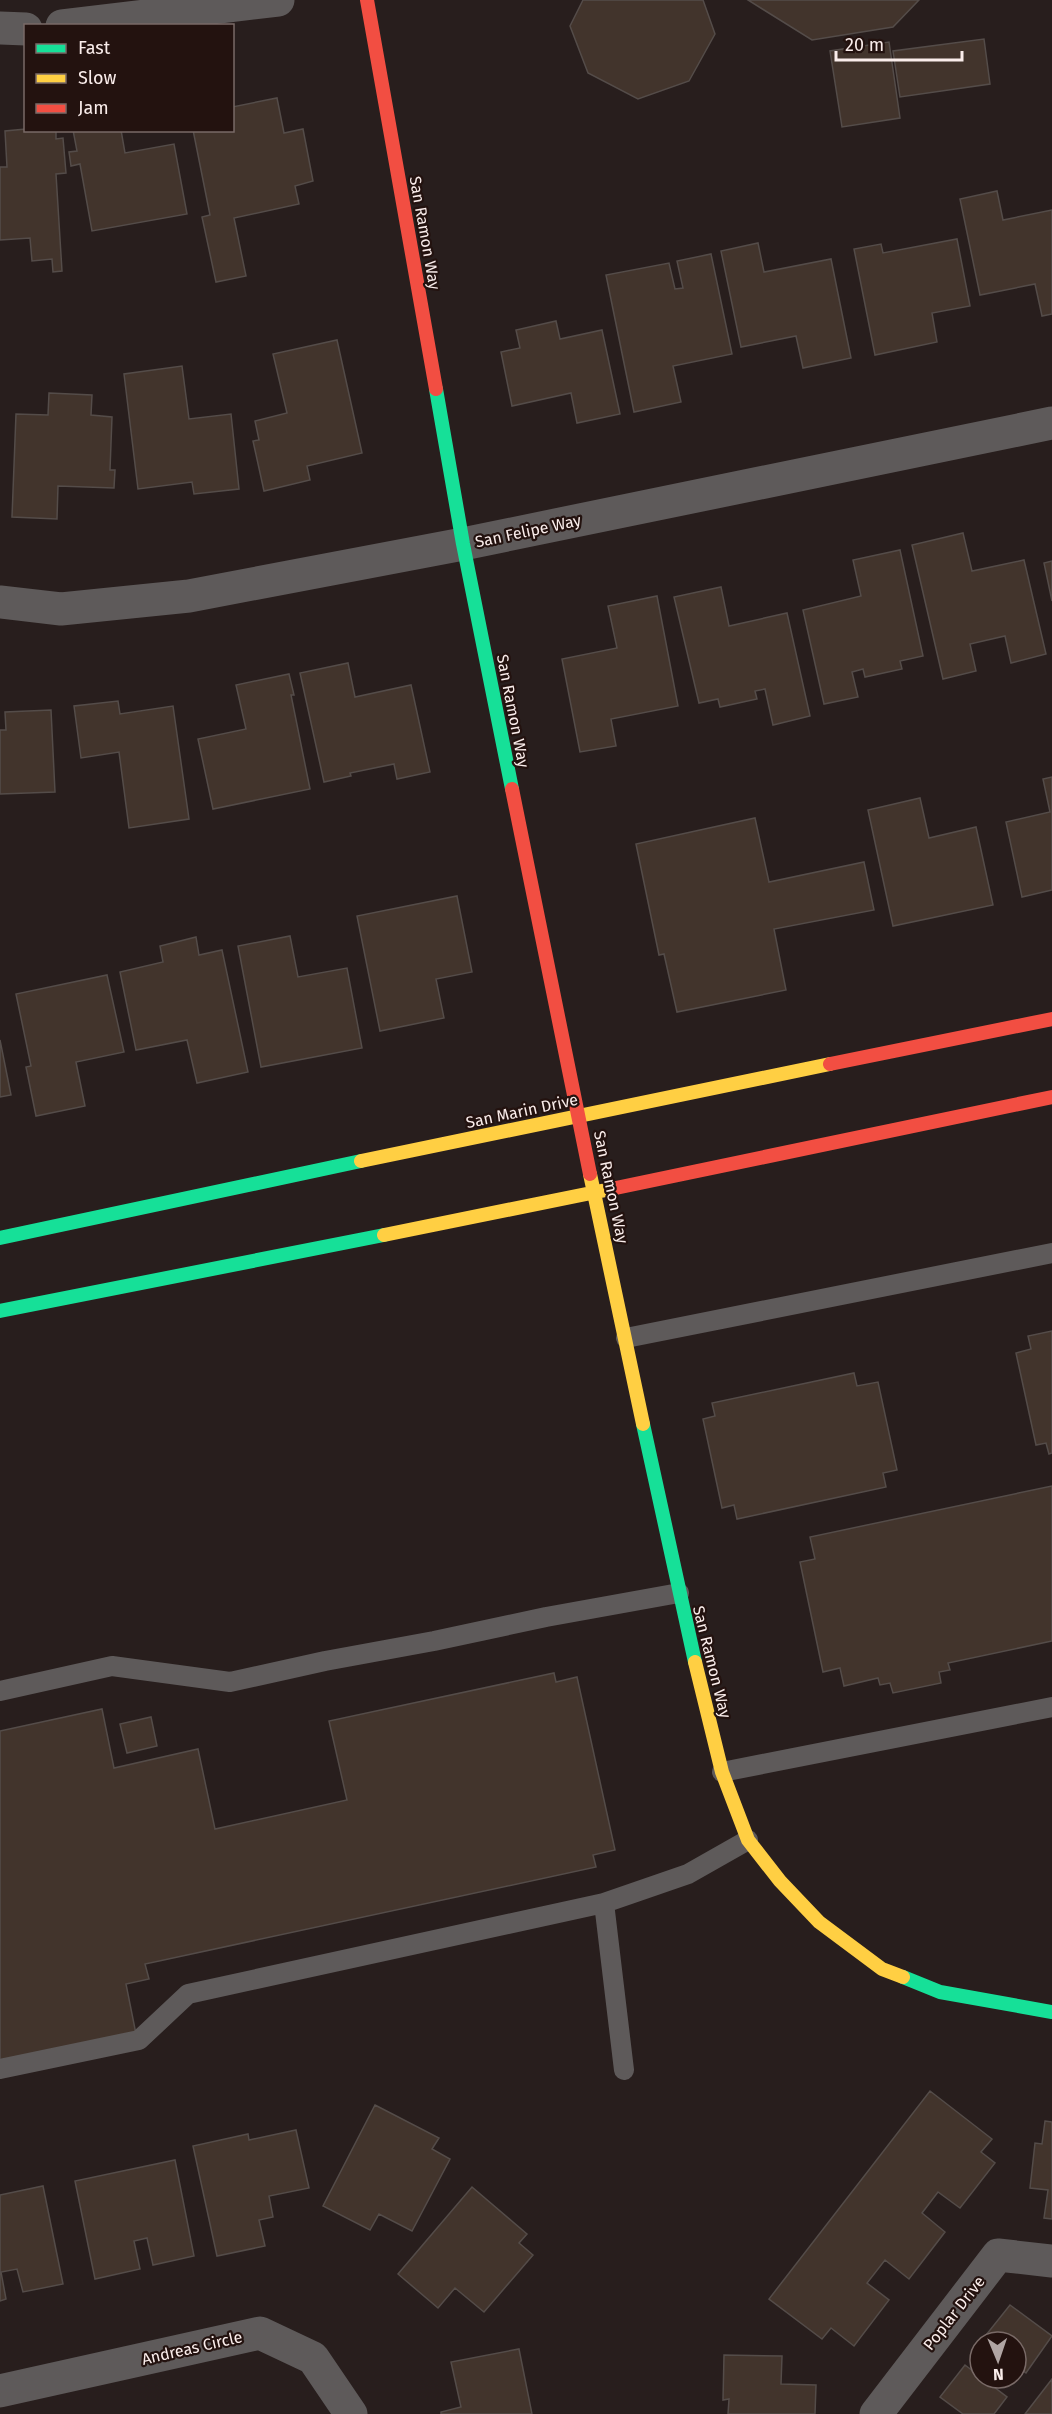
<svg xmlns="http://www.w3.org/2000/svg" width="1052" height="2414" font-family="'Fira Sans',sans-serif">
<style>
.building{fill:#42342c;stroke:#544c49;stroke-width:1.5}
.lines{fill:none;stroke-linecap:round;stroke-linejoin:round}
.lane{stroke:#5e5a5a;stroke-width:20}
.street{stroke:#5e5a5a;stroke-width:33}
.fast{stroke:#16e098;stroke-width:14}
.slow{stroke:#ffcf43;stroke-width:14}
.jam{stroke:#f24e42;stroke-width:14}
.labels{text-anchor:middle;dominant-baseline:central;stroke-width:4.5;stroke-linejoin:round;paint-order:stroke}
.street-label{font-size:16px;fill:#faedeb;stroke:#23120f}
</style>
<rect width="100%" height="100%" fill="#281e1d"/>
<!-- building -->
<path class="building" d="M583 0H703L715 34 689 81 638 99 588 73 570 26Z
M748 0H919L893 27 812 40Z
M984 39 990 84 900 97 893 51Z
M889 42 900 118 842 127 830 51Z
M277 98 284 133 303 129 313 181 295 186 299 204 234 218 246 276 216 282 202 217 210 215 193 130H232V107Z
M26 129 56 130V139L63 138 66 173 56 174 62 271 53 272 52 259 32 261 30 238 0 240V167H7L5 131Z
M73 130H121L125 153 174 144 187 214 92 231 80 164 71 166 69 152 77 151Z
M997 191 1003 220 1052 210V314L1042 316 1035 284 980 295 960 199Z
M957 239 970 306 932 313 937 342 875 355 854 249 881 244 883 253Z
M758 243 764 272 831 259 851 358 803 368 796 336 741 347 721 251Z
M711 254 732 354 673 366 681 402 634 412 606 275 669 263 675 289 683 288 677 261Z
M556 321 560 339 602 330 620 414 577 423 571 393 512 406 501 352 520 348 516 330Z
M337 340 362 453 307 466 310 480 264 491 253 441 259 440 255 421 287 413 273 354Z
M182 366 189 419 231 414 239 489 194 494 192 482 138 489 124 374Z
M49 393 92 395 91 415 112 417 110 470H115L114 488 58 486 57 519 12 517 16 414 48 415Z
M963 533 972 571 1024 560 1046 654 1011 663 1005 636 970 644 976 671 943 679 912 545Z
M900 550 923 656 900 661 902 669 865 677 863 669 852 672 858 697 824 704 803 610 861 596 853 560Z
M1052 561V601L1044 563Z
M721 587 729 626 787 613 810 716 773 725 765 689 755 691 757 699 720 707 718 699 699 703 674 597Z
M657 596 678 706 611 719 616 746 580 752 562 659 617 648 608 606Z
M348 663 355 697 411 685 430 772 397 779 394 764 350 773 351 776 324 782 300 673Z
M289 674 294 695H291L310 789 213 809 198 739 246 729 236 685Z
M118 701 120 714 173 706 189 819 129 828 119 752 81 758 74 706Z
M51 710 55 792 0 794V730H6L5 712Z
M1052 777V890L1022 897 1006 822 1050 812 1043 779Z
M920 798 929 838 976 827 993 905 893 926 868 810Z
M755 818 769 882 864 862 874 910 774 929 786 990 677 1012 664 954 659 955 636 844Z
M457 896 472 972 436 979 444 1018 380 1031 357 916Z
M290 936 298 977 347 968 362 1048 261 1067 238 946Z
M196 937 199 955 222 950 248 1072 197 1083 187 1040 136 1050 120 972 163 962 160 946Z
M107 975 124 1052 76 1062 85 1106 36 1116 26 1067 31 1066 16 994Z
M0 1040 11 1095 0 1097Z
M1052 1331V1453L1049 1454 1046 1443 1036 1445 1016 1353 1031 1349 1028 1336Z
M854 1373 857 1386 878 1382 897 1470 883 1473 886 1487 737 1519 734 1505 722 1508 703 1419 715 1416 712 1403Z
M1052 1486V1641L948 1663 950 1670 939 1672 941 1683 893 1693 890 1683 880 1685 878 1678 844 1686 840 1668 823 1672 800 1562 815 1559 810 1537Z
M554 1673 556 1682 577 1677 615 1850 593 1855 596 1867 145 1964 149 1979 126 1984 136 2034 0 2064V1731L102 1709 114 1768 198 1749 215 1829 347 1800 329 1721Z
M151 1717 157 1746 127 1753 120 1724Z
M930 2091 992 2139 981 2152 995 2163 960 2208 938 2192 922 2213 945 2232 909 2279 885 2260 867 2283 889 2300 854 2346 831 2328 822 2339 769 2299Z
M375 2105 439 2138 432 2149 450 2159 412 2231 379 2214 370 2230 323 2206Z
M1045 2121 1052 2122V2219L1044 2218 1048 2190 1030 2188 1035 2143 1042 2144Z
M296 2130 309 2188 269 2196 273 2217 259 2220 265 2246 217 2256 193 2146 248 2134 249 2140Z
M175 2160 194 2256 153 2265 147 2238 134 2241 140 2269 95 2279 75 2181Z
M43 2186 63 2284 23 2292 17 2269 1 2272 6 2299 0 2301V2195Z
M472 2187 527 2234 519 2243 533 2255 484 2312 455 2288 438 2308 398 2274Z
M1010 2305 1052 2336 1026 2373 1016 2366V2342L982 2340Z
M519 2349 532 2414H441V2412L461 2407 451 2362Z
M724 2355 782 2356 781 2384 816 2385 815 2414H728L729 2399 723 2400Z
M965 2365 1007 2397 994 2414H963L940 2397Z
M1052 2379V2414H1025Z"/>
<g class="lines">
<!-- lane -->
<path class="lane" d="M626 1338 1052 1253
M0 1691 112 1666 230 1682 325 1661 434 1641 546 1617 679 1593
M722 1772 1052 1707
M604 1903 688 1874 748 1840
M0 2069 139 2040 188 1994 604 1903 624 2070"/>
<!-- street -->
<path class="street" d="M62 26 278 0
M0 28 26 29
M0 602 61 609 189 596 463 544 1052 423
M0 2391 260 2333 313 2358 351 2414
M876 2414 998 2255 1052 2261"/>
<!-- fast -->
<path class="fast" d="M436 389 463 544 512 789
M0 1238 361 1161
M0 1311 384 1235
M643 1424 695 1662
M903 1977 940 1992 1052 2012"/>
<!-- slow -->
<path class="slow" d="M361 1161 830 1064
M590 1174 643 1424
M384 1235 611 1189
M695 1662 722 1772 748 1840 780 1881 819 1922 882 1969 903 1977"/>
<!-- jam -->
<path class="jam" d="M367 0 436 389
M512 789 590 1174
M830 1064 1052 1019
M611 1189 1052 1097"/>
</g>
<g class="labels">
<!-- street labels -->
<g class="street-label">
<text transform="translate(425 233) rotate(80)">San Ramon Way</text>
<text transform="translate(528 531) rotate(-12)">San Felipe Way</text>
<text transform="translate(513 711) rotate(79)">San Ramon Way</text>
<text transform="translate(522 1111) rotate(-12)">San Marin Drive</text>
<text transform="translate(611 1187) rotate(78)">San Ramon Way</text>
<text transform="translate(712 1662) rotate(76)">San Ramon Way</text>
<text transform="translate(954 2313) rotate(-52)">Poplar Drive</text>
<text transform="translate(192 2348) rotate(-13)">Andreas Circle</text>
</g>
</g>
<!-- legend -->
<rect x="24" y="24" width="210" height="108" fill="#23120f" stroke="#796a67" stroke-width="1.5"/>
<rect x="36" y="44" width="30" height="9" fill="#16e098" stroke="#796a67" stroke-width="1.5"/>
<text x="78" y="54" font-size="18" fill="#faedeb">Fast</text>
<rect x="36" y="74" width="30" height="9" fill="#ffcf43" stroke="#796a67" stroke-width="1.5"/>
<text x="78" y="84" font-size="18" fill="#faedeb">Slow</text>
<rect x="36" y="104" width="30" height="9" fill="#f24e42" stroke="#796a67" stroke-width="1.5"/>
<text x="78" y="114" font-size="18" fill="#faedeb">Jam</text>
<!-- north arrow -->
<g transform="translate(998 2360) rotate(178)"><circle r="28" fill="#23120f" stroke="#796a67" stroke-width="1.5"/>
<path d="M0-4.5L10 22L0 15L-10 22Z" fill="#b0a5a3"/>
<text y="-9" font-size="16" font-weight="bold" text-anchor="middle" fill="#faedeb">N</text>
</g>
<!-- scale -->
<path d="M836 51v9h126v-9" fill="none" stroke="#faedeb" stroke-width="3"/>
<text x="845" y="51" font-size="18" fill="#faedeb" stroke="#23120f" stroke-width="4.5" paint-order="stroke">20 m</text>
</svg>
